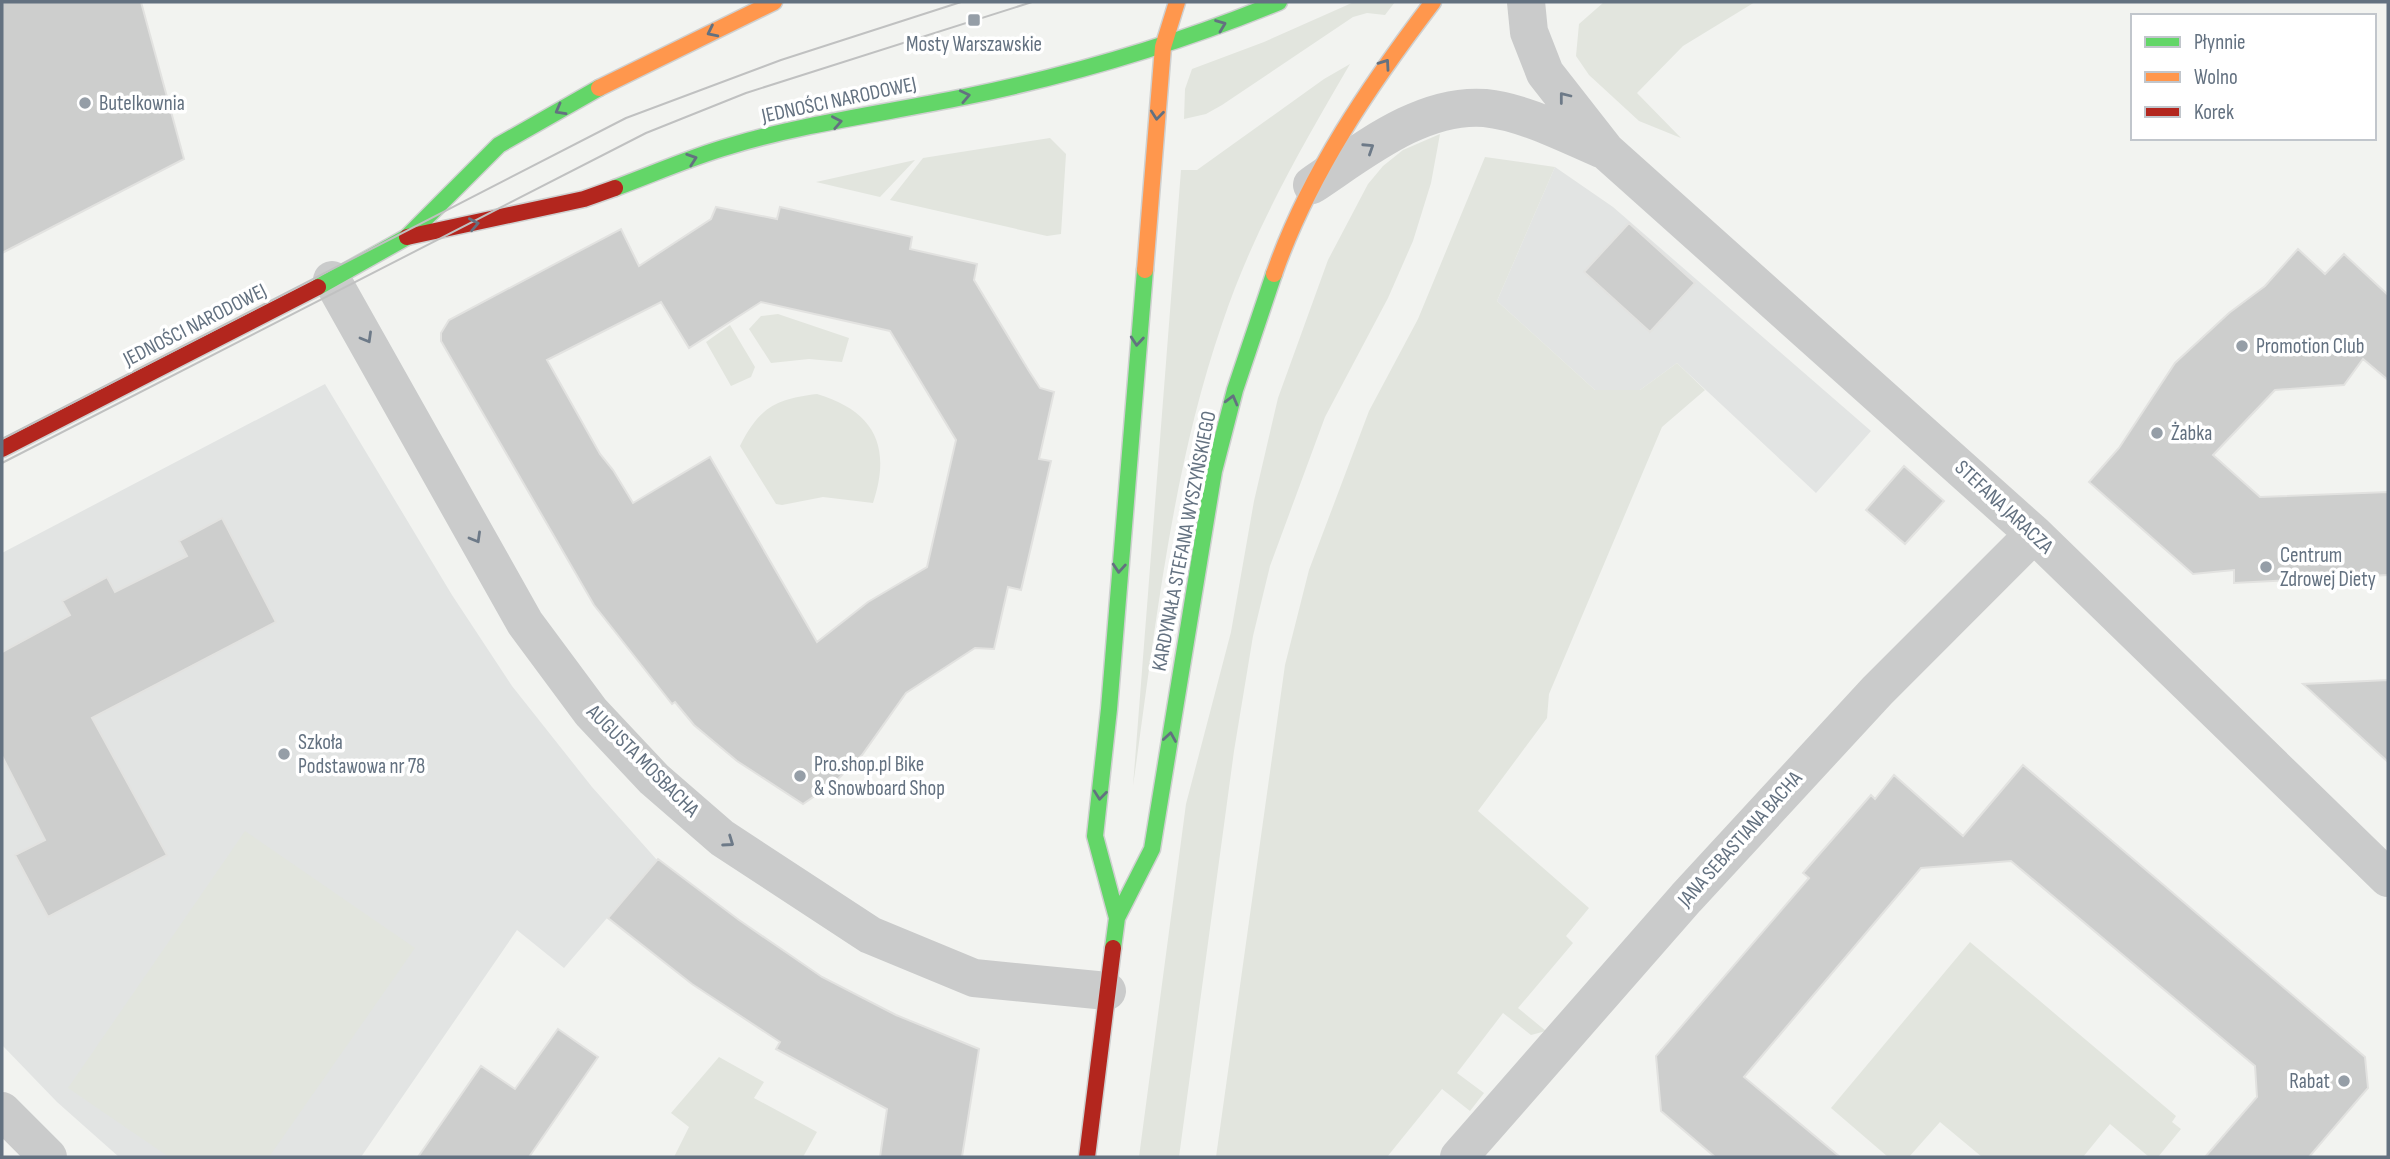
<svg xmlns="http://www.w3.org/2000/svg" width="2390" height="1159" font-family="'Sofia Sans Condensed',sans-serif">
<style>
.built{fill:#e2e4e3}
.green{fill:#e2e5de}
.building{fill:#cdcecd;stroke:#e2e2e0;stroke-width:2;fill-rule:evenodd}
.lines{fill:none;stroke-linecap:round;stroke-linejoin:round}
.fast-casing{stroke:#cfd0d0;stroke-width:19}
.slow-casing{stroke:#cfd0d0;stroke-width:19}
.jam-casing{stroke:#cfd0d0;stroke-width:19}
.street{stroke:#cacbcb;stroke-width:38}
.fast{stroke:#63d668;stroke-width:16}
.slow{stroke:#ff974d;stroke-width:16}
.jam{stroke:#b3261e;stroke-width:16}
.tram{stroke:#c0c1c1;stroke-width:2}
.oneway{stroke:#637180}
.oneway2{stroke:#6d7a88}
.poi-dot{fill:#959ea7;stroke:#fff;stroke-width:2.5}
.labels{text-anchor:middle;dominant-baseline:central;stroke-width:7;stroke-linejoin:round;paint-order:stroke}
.poi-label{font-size:21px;fill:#637180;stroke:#fff;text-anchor:start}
.street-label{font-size:21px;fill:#637180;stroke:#fff}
</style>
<rect width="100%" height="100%" fill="#f2f3f0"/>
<!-- built -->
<path class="built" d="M1555 167 1613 207 1871 431 1816 493 1677 363 1640 390H1595L1497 301Z
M325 384 452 595 512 686 592 787 657 860 564 968 517 930 361 1157H119L57 1102 2 1045V553Z"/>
<!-- green -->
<path class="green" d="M1354 2H1395L1385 15 1367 13 1353 17 1222 105 1206 114 1184 119 1185 89 1192 69 1264 42Z
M1604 2H1755L1683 46 1637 93 1681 138 1639 121 1589 75 1576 56 1579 24Z
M1350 64C1301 148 1253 231 1222 324 1171 472 1155 632 1133 786L1181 170H1197L1324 79Z
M1440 134 1431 183 1413 241 1388 298 1325 417 1270 566 1253 636 1234 751 1179 1157H1139L1186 804 1231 632 1254 501 1278 398 1328 260 1368 184 1383 166 1403 150Z
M1050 138 1066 154 1061 234 1047 236 890 200 923 158Z
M1485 157 1555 167 1497 301 1595 390H1640L1677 363 1705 390 1662 427 1549 694 1547 718 1478 811 1589 908 1566 936 1573 943 1518 1008 1546 1031 1531 1035 1503 1013 1457 1073 1484 1093 1470 1111 1442 1089 1387 1157H1216L1285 665 1309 570 1369 411 1418 319Z
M915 160 880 197 816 182Z
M778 314 849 338 842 362 809 359 771 363 749 329 761 316Z
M730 325 755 367 751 377 731 386 706 342Z
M817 394C874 411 892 446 873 503L823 497 782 505 776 504 740 446C759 408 775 399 817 394Z
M245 831 415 948 269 1157H169L68 1088Z
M1970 942 2176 1116 2172 1122 2181 1129 2158 1157H2149L2110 1124 2083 1157H1982L1940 1122 1909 1157H1888L1831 1108Z
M719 1057 764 1082 754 1098 817 1132 803 1157H674L689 1127 671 1113Z"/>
<!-- building -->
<path class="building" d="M2 2H141L184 159 2 253Z
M716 207 777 219 780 207 912 237 910 249 977 264 974 280 1029 371 1040 388 1054 392 1039 459 1051 461 1021 590 1008 587 994 649 975 648 906 693 862 755 835 782 803 804 737 761 694 725 675 702 672 704 594 605 441 341V333L449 320 621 229 639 266 711 219ZM661 302 689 348 761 302 890 331 956 440 927 567 868 602 817 642 710 457 633 503 613 470 600 454 547 360Z
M1629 223 1695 283 1650 332 1584 272Z
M2298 249 2325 274 2344 254 2388 295V380L2363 359 2344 385 2275 390 2213 455 2260 497 2388 492V575L2234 583V570L2193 574 2089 482 2119 448 2175 363 2229 313 2265 286Z
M1904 466 1944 501 1905 544 1866 510Z
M222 518 276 622 92 718 167 855 48 917 15 855 45 840 2 756V652L70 615 62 601 107 577 115 592 187 556 179 541Z
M2388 680V762L2303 684Z
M2023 765 2365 1057 2368 1088 2309 1157H2205L2257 1097 2255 1066 2011 861 1921 868 1744 1077 1840 1157H1715L1661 1111 1656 1056 1809 878 1803 873 1871 795 1875 799 1894 775 1963 836Z
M658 859 739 920 822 977 896 1015 979 1049 962 1157H880L887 1109 776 1049 780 1042 692 984 608 918Z
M558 1029 598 1057 529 1157H418L481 1066 515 1089Z"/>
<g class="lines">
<!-- fast casing -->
<g class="fast-casing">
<path id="fast" d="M615 188C653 174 691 157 730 146 806 123 886 113 964 97 1072 75 1177 44 1279 2
M318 287 407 237 499 145 599 88
M1117 918 1095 836 1109 709 1145 270
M1113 948 1117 918 1152 849 1214 471 1235 390 1274 274"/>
</g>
<!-- slow casing -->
<g class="slow-casing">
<path id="slow" d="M599 88 774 2
M1145 270 1163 47 1177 2
M1274 274C1309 174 1369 86 1433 2"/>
</g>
<!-- jam casing -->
<g class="jam-casing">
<path id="jam" d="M407 237 584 199 615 188
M2 449 318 287
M1087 1157 1113 948"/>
</g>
<!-- street -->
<path class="street" d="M1526 2 1529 32 1545 73 1606 151 2034 534 2388 878
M1312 185C1362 152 1421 103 1485 108 1524 112 1566 134 1601 149
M332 280 525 623 591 712 654 779 722 838 870 935 974 978 1107 991
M2 1111 48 1157
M1459 1157 1686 898 1877 691 2034 534"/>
<!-- fast -->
<use href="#fast" class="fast"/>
<!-- slow -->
<use href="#slow" class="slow"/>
<!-- jam -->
<use href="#jam" class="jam"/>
<!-- tram -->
<path class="tram" d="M2 439 626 118 781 60 961 2
M2 463 646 133 746 93 1032 2"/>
</g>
<!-- one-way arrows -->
<defs><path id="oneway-chevron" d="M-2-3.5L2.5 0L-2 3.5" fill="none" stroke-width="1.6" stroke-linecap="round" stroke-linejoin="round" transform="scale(1.75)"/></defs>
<g class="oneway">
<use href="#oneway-chevron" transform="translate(1221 25) rotate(-21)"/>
<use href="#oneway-chevron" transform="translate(712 32) rotate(154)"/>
<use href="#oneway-chevron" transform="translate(1385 64) rotate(-55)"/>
<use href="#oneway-chevron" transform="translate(965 96) rotate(-12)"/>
<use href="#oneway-chevron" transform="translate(560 110) rotate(151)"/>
<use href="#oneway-chevron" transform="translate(1157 115) rotate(96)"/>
<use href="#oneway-chevron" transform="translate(837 122) rotate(-11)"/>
<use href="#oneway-chevron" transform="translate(692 159) rotate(-19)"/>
<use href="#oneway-chevron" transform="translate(474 224) rotate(-11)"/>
<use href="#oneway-chevron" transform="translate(1137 341) rotate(95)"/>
<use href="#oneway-chevron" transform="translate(1232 400) rotate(-75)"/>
<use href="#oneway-chevron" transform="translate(1119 568) rotate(94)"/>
<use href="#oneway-chevron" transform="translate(1170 737) rotate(-81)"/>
<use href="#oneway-chevron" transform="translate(1100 795) rotate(96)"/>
</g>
<g class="oneway2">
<use href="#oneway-chevron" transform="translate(1564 97) rotate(-128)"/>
<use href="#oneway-chevron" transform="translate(1369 148) rotate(-33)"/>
<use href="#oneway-chevron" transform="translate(367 338) rotate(60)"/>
<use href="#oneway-chevron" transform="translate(476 538) rotate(60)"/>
<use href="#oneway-chevron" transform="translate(729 842) rotate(35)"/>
</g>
<!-- markers -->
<g class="poi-dot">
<rect x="967" y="13" width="14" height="14" rx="3.5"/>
<circle cx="85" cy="103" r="7"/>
<circle cx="2242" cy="346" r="7"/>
<circle cx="2157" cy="433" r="7"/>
<circle cx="2266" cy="567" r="7"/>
<circle cx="284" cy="754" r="7"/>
<circle cx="800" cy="776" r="7"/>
<circle cx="2344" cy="1081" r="7"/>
</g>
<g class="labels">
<!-- poi labels -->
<g class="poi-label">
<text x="974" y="44" text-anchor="middle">Mosty Warszawskie</text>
<text x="99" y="103">Butelkownia</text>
<text x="2256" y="346">Promotion Club</text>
<text x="2171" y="433">Żabka</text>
<text x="2280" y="555">Centrum<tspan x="2280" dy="24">Zdrowej Diety</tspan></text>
<text x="298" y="742">Szkoła<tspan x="298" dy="24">Podstawowa nr 78</tspan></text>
<text x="814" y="764">Pro.shop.pl Bike<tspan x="814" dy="24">&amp; Snowboard Shop</tspan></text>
<text x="2330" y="1081" text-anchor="end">Rabat</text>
</g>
<!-- street labels -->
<g class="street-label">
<text transform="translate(839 100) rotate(-12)">JEDNOŚCI NARODOWEJ</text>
<text transform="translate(195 325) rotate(-27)">JEDNOŚCI NARODOWEJ</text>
<text transform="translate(2004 507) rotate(43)">STEFANA JARACZA</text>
<text transform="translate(1184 541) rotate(-79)">KARDYNAŁA STEFANA WYSZYŃSKIEGO</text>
<text transform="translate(643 761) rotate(45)">AUGUSTA MOSBACHA</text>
<text transform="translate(1740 839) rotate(-48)">JANA SEBASTIANA BACHA</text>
</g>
</g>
<!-- border -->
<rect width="2390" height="1159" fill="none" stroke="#637180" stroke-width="7"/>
<!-- legend -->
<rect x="2131" y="14" width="245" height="126" fill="#ffffff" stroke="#c1c6cc" stroke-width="2"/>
<rect x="2145" y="37" width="35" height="10" fill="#63d668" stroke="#c1c6cc" stroke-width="2"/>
<text x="2194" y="49" font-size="21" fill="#637180">Płynnie</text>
<rect x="2145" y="72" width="35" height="10" fill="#ff974d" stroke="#c1c6cc" stroke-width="2"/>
<text x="2194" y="84" font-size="21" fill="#637180">Wolno</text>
<rect x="2145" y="107" width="35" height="10" fill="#b3261e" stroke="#c1c6cc" stroke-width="2"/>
<text x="2194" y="119" font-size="21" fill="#637180">Korek</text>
</svg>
